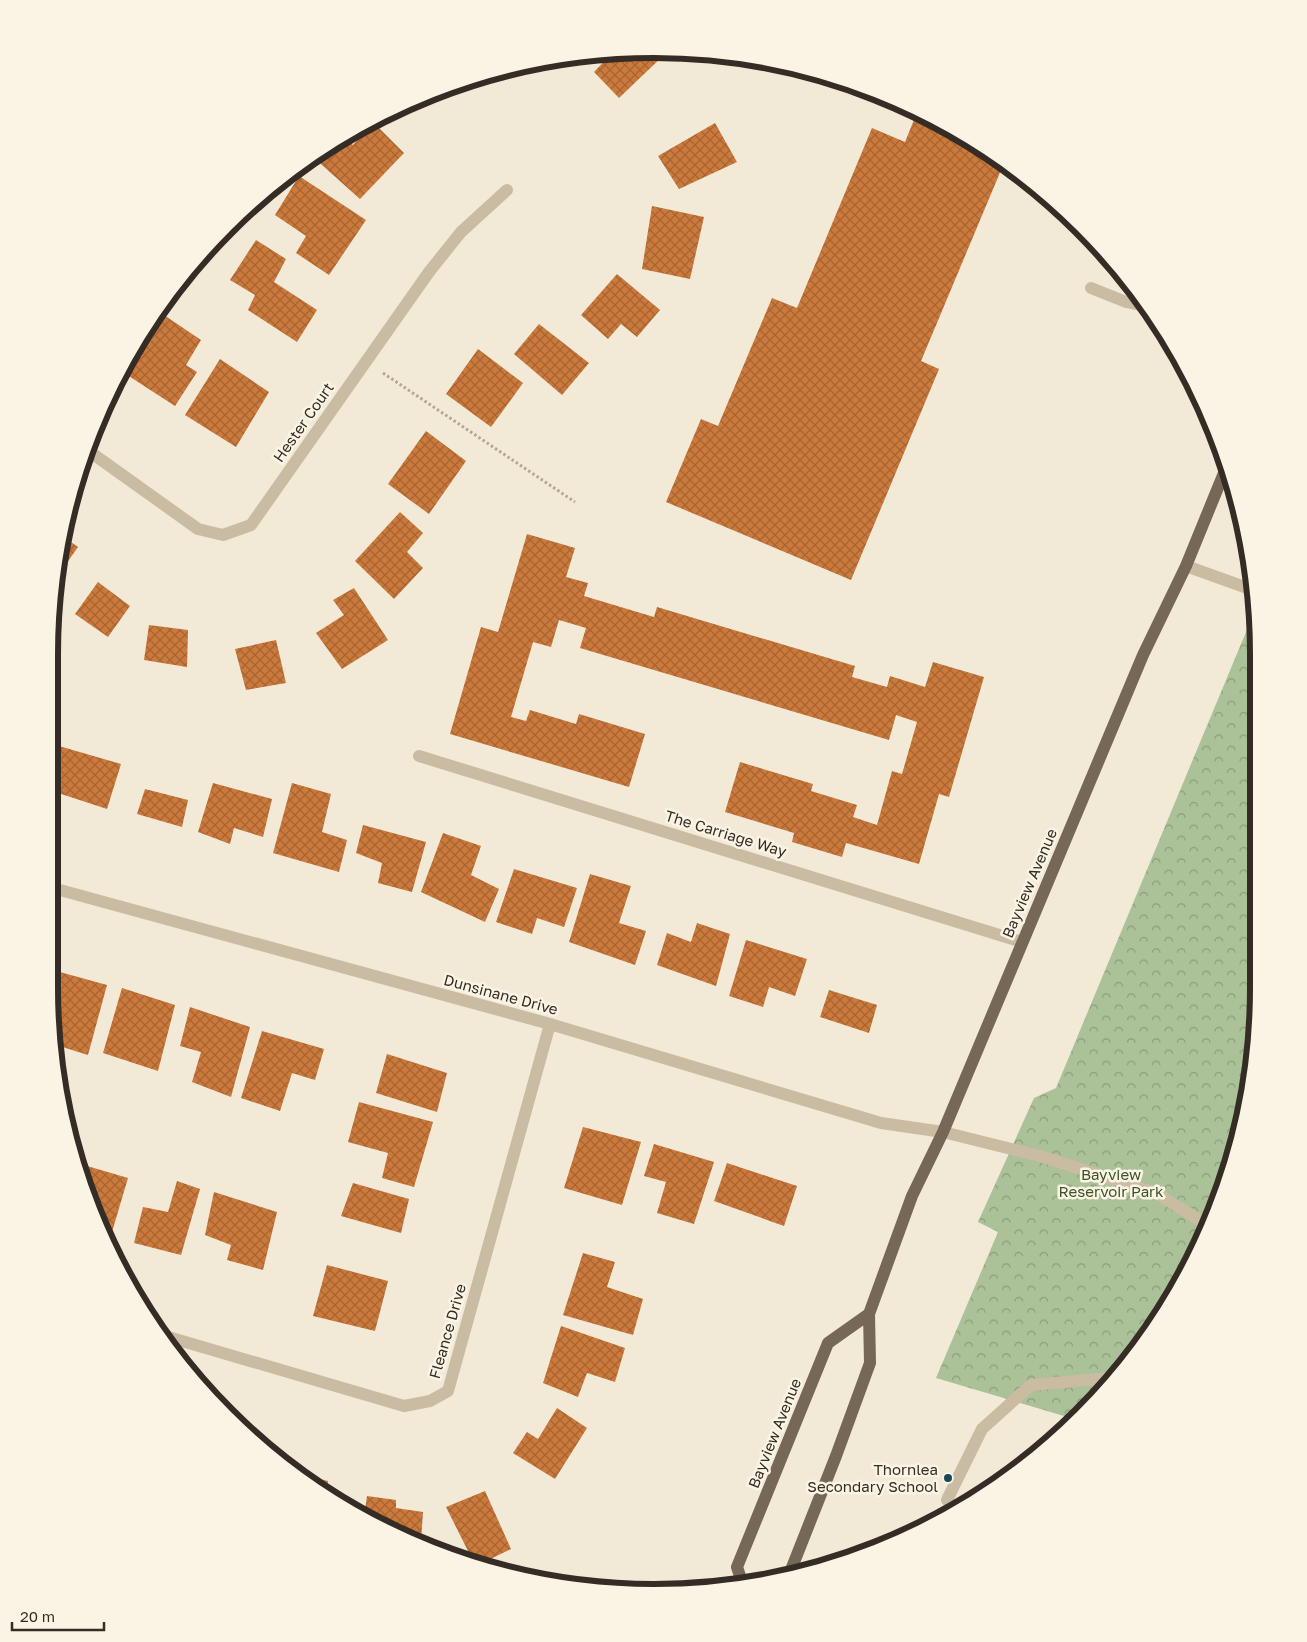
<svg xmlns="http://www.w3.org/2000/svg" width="1307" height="1642" font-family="'Golos Text',sans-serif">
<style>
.park{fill:url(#park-crowns)}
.building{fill:url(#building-cross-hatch)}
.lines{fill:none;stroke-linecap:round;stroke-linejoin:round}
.path{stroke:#b6a68d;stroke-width:3;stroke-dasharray:2.5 2.5;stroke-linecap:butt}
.minor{stroke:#cabca3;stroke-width:12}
.major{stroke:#776756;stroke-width:12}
.poi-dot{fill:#1a4857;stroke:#faf4e4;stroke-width:2}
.labels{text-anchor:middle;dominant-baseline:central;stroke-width:5;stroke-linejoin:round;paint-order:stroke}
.street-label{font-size:15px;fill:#352d25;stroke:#faf4e4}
.park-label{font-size:15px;fill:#3c5428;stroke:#faf4e4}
.poi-label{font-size:15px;fill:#352d25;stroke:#faf4e4;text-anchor:end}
.rim{fill:none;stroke:#352d25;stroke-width:6}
</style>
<defs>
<pattern id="park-crowns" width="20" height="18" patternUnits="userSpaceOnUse" patternTransform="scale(1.25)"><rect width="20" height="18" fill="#abc197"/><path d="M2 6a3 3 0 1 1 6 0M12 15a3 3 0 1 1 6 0" fill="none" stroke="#8c9d7b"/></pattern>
<pattern id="building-cross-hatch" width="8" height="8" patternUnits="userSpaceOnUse" patternTransform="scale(1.25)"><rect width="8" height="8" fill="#cb7a3c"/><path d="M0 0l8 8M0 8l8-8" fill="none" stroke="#a66432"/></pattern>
</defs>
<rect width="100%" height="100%" fill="#f2ead7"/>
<!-- park -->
<path class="park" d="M1256 608 1258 989 1247 1106 1212 1220 1156 1325 1074 1419 936 1378 998 1232 978 1222 1034 1098 1056 1088Z"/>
<!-- building -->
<path class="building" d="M659 51 664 55 619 98 594 72 612 53Z
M408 104 393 119 388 113Z
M918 110 1004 163 921 361 939 369 851 580 666 502 701 419 718 426 772 298 797 308 872 128 905 142Z
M373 122 404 153 360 199 313 157 343 136 353 145Z
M715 123 737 162 679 189 658 156Z
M299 176 366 220 329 275 296 253 306 236 275 215Z
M652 206 704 217 690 279 642 269Z
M256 240 286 259 274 282 317 310 297 342 248 310 255 295 230 280Z
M617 274 660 310 637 337 621 324 608 339 581 315Z
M158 311 201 340 186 365 197 372 175 406 121 371 127 356Z
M539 324 589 363 562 395 514 354Z
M478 349 523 383 491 427 446 394Z
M220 359 269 392 236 447 185 415Z
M426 431 466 461 429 514 388 484Z
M400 512 423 533 407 552 423 568 394 599 355 561Z
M527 534 575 548 566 577 588 583 584 596 654 617 657 607 855 666 852 677 887 687 890 676 925 687 933 662 984 677 949 797 939 794 919 864 846 843 842 857 792 842 794 833 725 812 740 762 813 784 811 791 857 805 853 817 877 825 892 771 902 774 917 722 896 715 889 740 580 648 586 628 559 620 551 647 533 642 511 717 526 721 530 710 576 724 579 714 645 734 629 787 450 734 481 627 498 632Z
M65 538 78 547 57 577Z
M98 582 130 606 108 637 75 614Z
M354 588 388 640 342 669 316 633 344 615 333 600Z
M149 625 188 630 187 667 144 660Z
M276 640 286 683 246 690 235 649Z
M59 746 121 764 107 809 49 790Z
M213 783 272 799 263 837 234 828 230 844 198 832Z
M292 783 331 794 322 832 347 840 339 872 273 853Z
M145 789 188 800 182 827 137 814Z
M363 825 426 842 412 892 378 883 382 863 356 853Z
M443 833 481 846 471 875 499 889 485 922 421 892Z
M514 869 577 888 564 927 537 918 532 934 496 922Z
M590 874 631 886 619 923 646 931 635 965 569 942Z
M697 923 730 934 716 986 657 965 667 933 691 942Z
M746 940 807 959 795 996 769 987 763 1007 729 996Z
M49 969 107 985 88 1055 56 1045 49 988Z
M122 988 175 1005 158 1071 103 1053Z
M829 990 877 1005 869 1033 820 1017Z
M190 1007 250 1027 231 1097 192 1082 201 1052 180 1046Z
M262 1031 324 1049 315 1080 292 1073 280 1111 241 1098Z
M387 1054 447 1073 437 1112 376 1093Z
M359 1102 433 1122 414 1187 382 1178 388 1153 348 1142Z
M583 1127 641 1142 622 1205 564 1188Z
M654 1144 714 1162 694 1224 657 1213 666 1182 644 1176Z
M77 1163 128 1178 112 1232 104 1229Z
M727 1163 797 1186 784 1226 714 1201Z
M177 1181 200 1189 181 1255 134 1243 143 1207 168 1212Z
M353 1183 409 1199 401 1233 341 1216Z
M214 1192 277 1212 263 1270 227 1260 231 1245 205 1235Z
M583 1253 615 1262 607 1287 643 1299 633 1335 563 1315Z
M327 1265 388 1281 375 1331 313 1316Z
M561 1326 625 1348 615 1382 587 1373 578 1397 543 1383Z
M557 1408 587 1428 555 1479 513 1453 527 1432 538 1439Z
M301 1474 328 1481 326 1493 317 1486Z
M485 1491 511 1549 478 1565 474 1563 446 1507Z
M367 1496 396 1500V1508L423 1512 421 1541 364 1517Z"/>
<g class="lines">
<!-- path -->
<path class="path" d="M1104 256 1111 259
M383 373 575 502"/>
<!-- minor -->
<path class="minor" d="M1091 288 1126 302 1145 306
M86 449 198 529 223 535 251 525 429 272 461 232 507 190
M1186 566 1253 590
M419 756 1022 942
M49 887 550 1024 881 1123 943 1132 1040 1156 1156 1193 1209 1226
M165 1336 404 1406 430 1401 448 1391 550 1024
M947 1500 982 1429 1031 1385 1110 1378"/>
<!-- major -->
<path class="major" d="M789 1575 836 1456 870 1363 869 1314 912 1196 943 1132 1143 655 1186 566 1226 468
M742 1582 737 1567 828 1343 869 1314"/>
</g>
<!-- markers -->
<circle class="poi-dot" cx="948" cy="1478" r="5"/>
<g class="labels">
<!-- street labels -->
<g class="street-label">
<text transform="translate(303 422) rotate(-55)">Hester Court</text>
<text transform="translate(726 833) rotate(17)">The Carriage Way</text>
<text transform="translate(1029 883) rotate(-67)">Bayview Avenue</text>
<text transform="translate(501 994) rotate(15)">Dunsinane Drive</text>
<text transform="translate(447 1331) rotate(-74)">Fleance Drive</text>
<text transform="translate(774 1433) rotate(-68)">Bayview Avenue</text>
</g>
<!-- park labels -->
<g class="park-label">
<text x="1111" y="1174">Bayview<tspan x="1111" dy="17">Reservoir Park</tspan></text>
</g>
<!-- poi labels -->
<g class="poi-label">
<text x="938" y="1469">Thornlea<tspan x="938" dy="17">Secondary School</tspan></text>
</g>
</g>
<!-- crop -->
<path d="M0 0H1307V1642H0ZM654 58H654A596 596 0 0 1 1250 654V988A596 596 0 0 1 654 1584H654A596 596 0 0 1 58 988V654A596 596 0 0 1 654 58Z" fill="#faf4e4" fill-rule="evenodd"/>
<path class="rim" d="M654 58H654A596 596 0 0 1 1250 654V988A596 596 0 0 1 654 1584H654A596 596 0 0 1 58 988V654A596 596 0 0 1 654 58Z"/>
<!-- scale -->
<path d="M12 1622v8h92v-8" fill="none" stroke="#352d25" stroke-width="2.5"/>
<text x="20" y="1622" font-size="15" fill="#352d25" stroke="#faf4e4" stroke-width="4" paint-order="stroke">20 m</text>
</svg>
